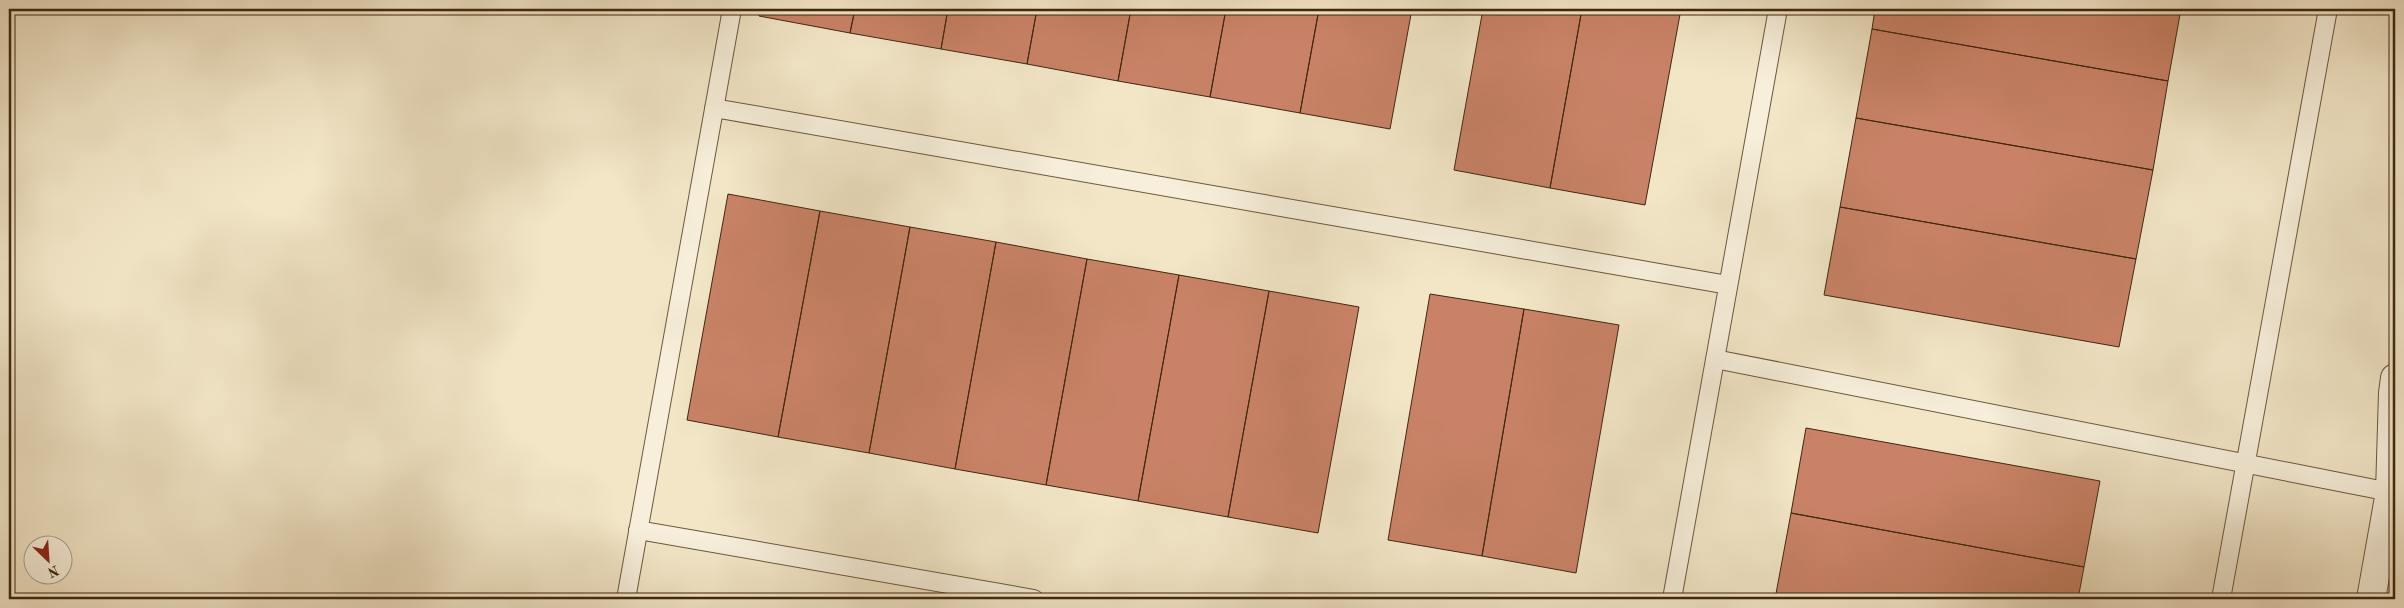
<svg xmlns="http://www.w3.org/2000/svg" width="2404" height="608" font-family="'Old Standard TT',serif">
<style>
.building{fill:#c98267;stroke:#3f270f}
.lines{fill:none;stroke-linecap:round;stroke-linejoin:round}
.lane-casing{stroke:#6c573d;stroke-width:20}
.street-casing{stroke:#6c573d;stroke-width:30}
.lane{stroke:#f7efdb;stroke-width:18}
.street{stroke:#f7efdb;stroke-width:28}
</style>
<rect width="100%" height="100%" fill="#f2e6c7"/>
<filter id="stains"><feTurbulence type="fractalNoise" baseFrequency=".004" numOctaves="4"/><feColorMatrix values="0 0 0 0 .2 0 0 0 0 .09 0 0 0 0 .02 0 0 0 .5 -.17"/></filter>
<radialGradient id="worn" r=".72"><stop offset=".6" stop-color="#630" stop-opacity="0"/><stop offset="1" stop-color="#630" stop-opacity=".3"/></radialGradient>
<!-- building -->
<path class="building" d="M760 9H855L850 33 759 16Z
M855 9H948L941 49 850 33Z
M948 9H1037L1027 64 941 49Z
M1037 9H1131L1118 81 1027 64Z
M1131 9H1226L1210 97 1118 81Z
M1226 9H1319L1300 113 1210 97Z
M1319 9H1412L1390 129 1300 113Z
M1483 9H1582L1550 188 1454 170Z
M1582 9H1681L1645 205 1550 188Z
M1875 9H2181L2168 81 1872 29Z
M1872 29 2168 81 2153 170 1856 118Z
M1856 118 2153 170 2136 259 1840 207Z
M728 194 820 211 778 437 687 420Z
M1840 207 2136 259 2119 347 1824 295Z
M820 211 910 227 869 453 778 437Z
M910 227 996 242 955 469 869 453Z
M996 242 1087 259 1046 485 955 469Z
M1087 259 1179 275 1138 501 1046 485Z
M1179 275 1269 291 1228 517 1138 501Z
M1269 291 1359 307 1318 533 1228 517Z
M1430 294 1524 309 1482 556 1388 540Z
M1524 309 1619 325 1576 573 1482 556Z
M1806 428 2100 481 2084 567 1791 513Z
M1791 513 2084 567 2078 599H1775Z"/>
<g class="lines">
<!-- lane casing -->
<g class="lane-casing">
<path id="lane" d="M714 108 1728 285
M1715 359 2395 493
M638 530 1034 599
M626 599 732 9
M1672 599 1778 9
M2221 599 2328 9"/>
</g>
<!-- street casing -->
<g class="street-casing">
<path id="street" d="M2371 599 2390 492 2393 393 2395 378"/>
</g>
<!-- lane -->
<use href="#lane" class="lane"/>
<!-- street -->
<use href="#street" class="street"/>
</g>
<!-- margin -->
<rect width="2404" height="608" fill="none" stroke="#f2e6c7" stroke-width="30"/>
<rect x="10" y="10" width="2384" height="588" fill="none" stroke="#3f270f" stroke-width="2.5"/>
<rect x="15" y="15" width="2374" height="578" fill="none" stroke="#3f270f"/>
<!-- north arrow -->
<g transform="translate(48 560) rotate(155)"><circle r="24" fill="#f7efdb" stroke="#ad9f89"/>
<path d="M0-4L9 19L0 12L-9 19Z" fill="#8f2418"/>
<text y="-8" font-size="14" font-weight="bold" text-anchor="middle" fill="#3f270f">N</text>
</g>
<rect width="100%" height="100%" filter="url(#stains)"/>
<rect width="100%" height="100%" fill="url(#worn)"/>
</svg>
